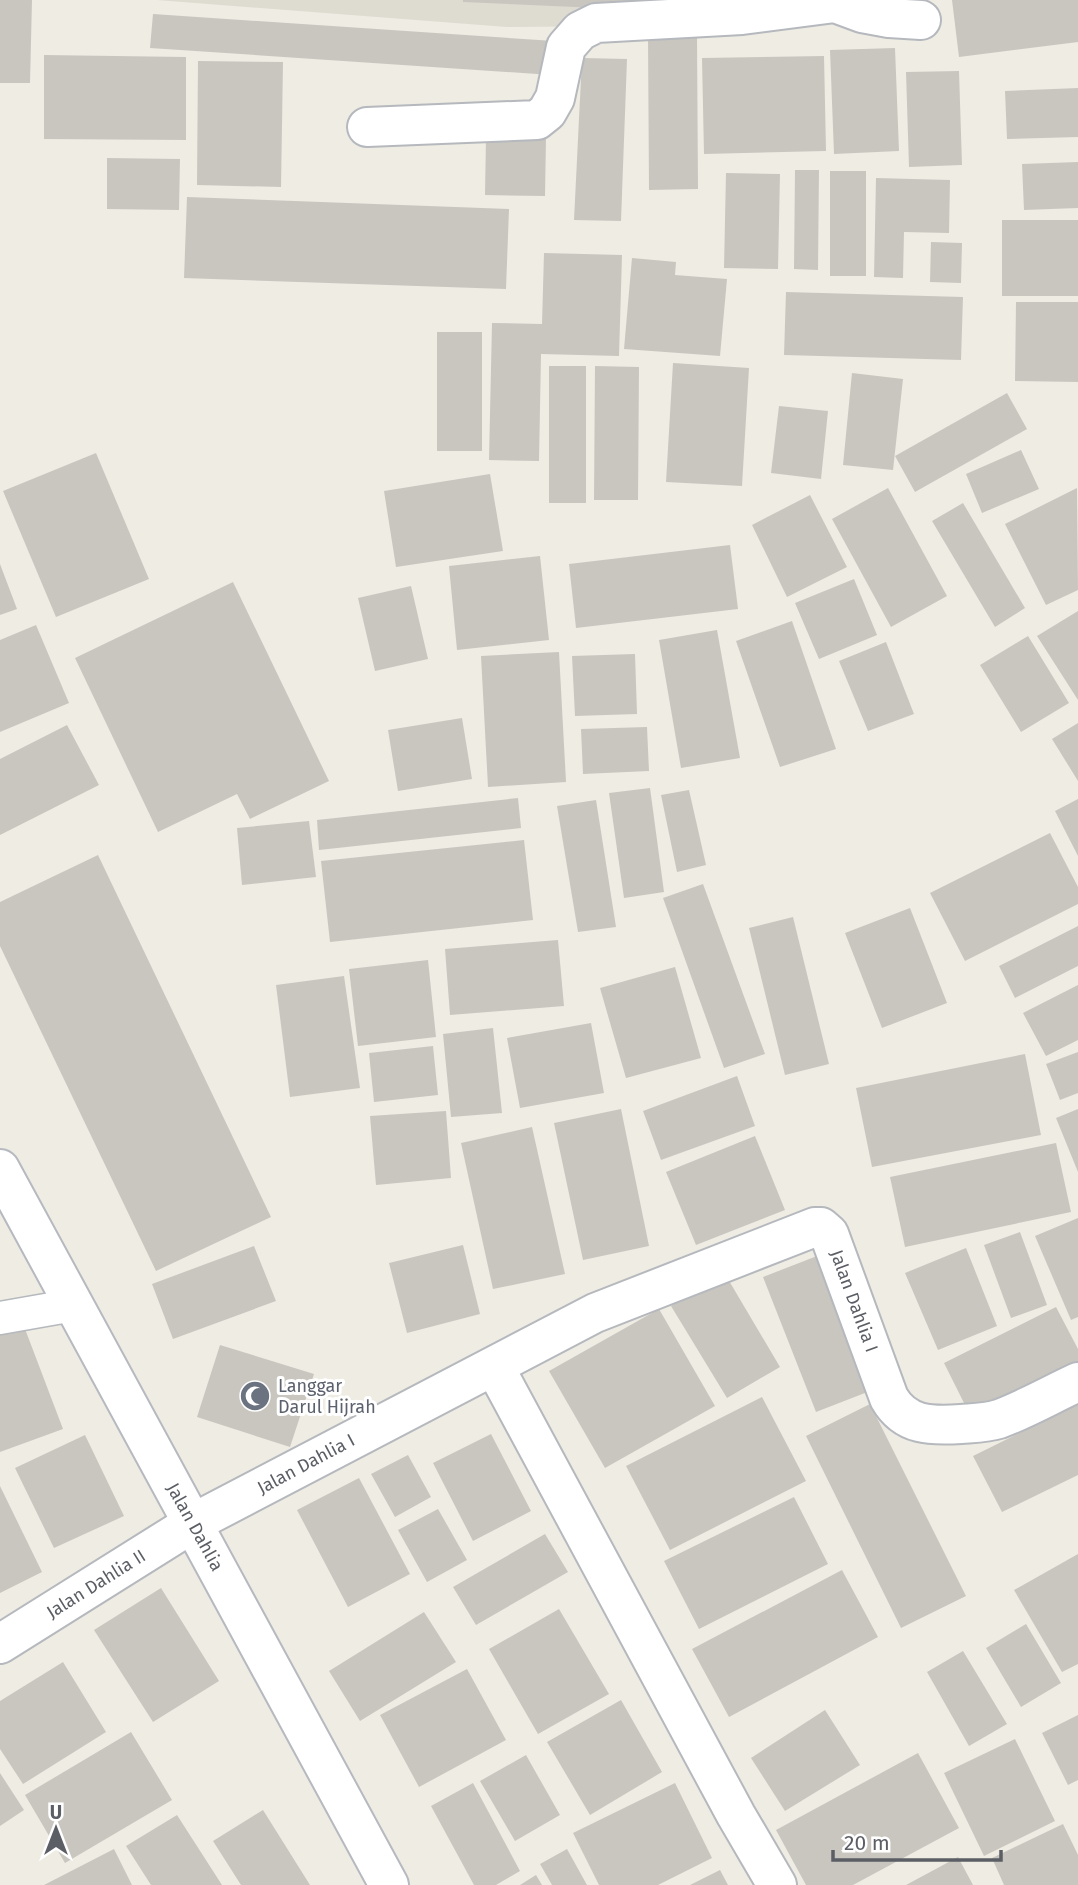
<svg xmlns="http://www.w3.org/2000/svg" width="1078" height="1885" font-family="'Fira Sans',sans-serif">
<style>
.education{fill:#dedbd1}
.building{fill:#c9c6c0}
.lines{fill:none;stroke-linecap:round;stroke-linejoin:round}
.lane-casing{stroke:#b5b8bd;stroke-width:35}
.street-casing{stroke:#b5b8bd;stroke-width:42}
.secondary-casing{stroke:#b6b9bf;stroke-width:42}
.lane{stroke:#fff;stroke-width:32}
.street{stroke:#fff;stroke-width:38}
.secondary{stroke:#fff;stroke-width:38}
.labels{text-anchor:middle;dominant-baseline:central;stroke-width:6;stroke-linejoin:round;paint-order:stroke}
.street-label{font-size:18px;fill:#5b5e64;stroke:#fff}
.worship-label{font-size:18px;fill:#5b616d;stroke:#fff;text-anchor:start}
</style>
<rect width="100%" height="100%" fill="#eeece3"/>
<!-- education -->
<path class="education" d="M157 0H733L734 25 507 27Z"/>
<!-- building -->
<path class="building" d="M0 0H32L30 83H0Z
M463 0H688V12L463 2Z
M952 0H1078V42L959 57Z
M153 14 554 41 552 75 150 48Z
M697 38 698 189 649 190 648 39Z
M895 48 899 151 834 154 830 50Z
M44 55 186 57V140L44 139Z
M824 56 826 151 704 154 702 58Z
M582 58 627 59 621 221 574 220Z
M198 61 283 62 281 187 197 185Z
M959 71 962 165 909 167 906 72Z
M1078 88V137L1007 139 1005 91Z
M486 137 546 138 545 196 485 195Z
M107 158 180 159 179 210 107 209Z
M1078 162V208L1024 210 1022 164Z
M795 170H819L818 270 794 269Z
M830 171H866V276H830Z
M726 173 780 174 778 269 724 268Z
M876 178 950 180 949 233 904 232 903 278 874 277Z
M187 197 509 209 506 289 184 278Z
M1002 220H1078V296H1002Z
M931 242 962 243 961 283 930 282Z
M544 253 622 255 619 356 541 354 539 461 489 460 492 323 542 324Z
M632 258 676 262 675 275 727 279 720 356 624 349Z
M786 292 963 297 961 360 784 355Z
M1016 302H1078V382L1015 381Z
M437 332H482V451H437Z
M673 363 749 368 742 486 666 482Z
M549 366H586V503H549Z
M595 366 639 367 638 500H594Z
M852 373 903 379 893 470 843 465Z
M1007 393 1027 429 915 492 895 456Z
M779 406 828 411 821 479 771 473Z
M1021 450 1039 489 982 513 966 474Z
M96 453 149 579 56 617 3 491Z
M490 474 503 551 396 567 384 491Z
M888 488 947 596 891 627 832 519Z
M1077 488 1078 590 1046 605 1005 524Z
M810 495 847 567 787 597 752 525Z
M963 503 1025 608 995 627 932 521Z
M730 545 738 609 576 628 569 564Z
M540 556 549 640 457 650 449 566Z
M0 564 17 609 0 615Z
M854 579 877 635 819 659 795 603Z
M233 582 329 781 250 819 237 794 158 832 75 658Z
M411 586 428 659 375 671 358 598Z
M1078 611V700L1037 636Z
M792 621 836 749 780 767 736 641Z
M36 625 69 703 0 732V640Z
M717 630 740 758 681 768 659 640Z
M1028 636 1069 703 1021 732 980 665Z
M886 642 914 714 868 731 839 661Z
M559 652 566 782 488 787 481 656Z
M635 654 637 714 575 716 572 656Z
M462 718 472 779 398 791 388 730Z
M1078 723V781L1052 739Z
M67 725 99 785 0 835V759Z
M647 727 649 771 583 774 581 729Z
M650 788 664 892 624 898 609 793Z
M689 790 706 865 677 872 661 795Z
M518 798 521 828 319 850 317 820Z
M1078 799V856L1055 811Z
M596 800 616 927 578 932 557 806Z
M309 821 316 877 242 885 237 828Z
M1050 833 1078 887V904L965 961 930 893Z
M524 840 533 920 330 942 321 861Z
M98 855 271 1217 156 1271 0 946V902Z
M703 884 765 1054 724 1068 663 898Z
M910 908 947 1003 882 1028 845 933Z
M793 917 829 1064 785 1075 749 928Z
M1078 926V966L1015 998 999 966Z
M558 940 564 1006 450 1015 445 949Z
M428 960 436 1037 358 1046 349 969Z
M675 967 701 1058 626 1078 600 988Z
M344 976 360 1088 290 1097 276 985Z
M1078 985V1040L1046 1056 1023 1013Z
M591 1023 604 1093 520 1108 507 1038Z
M493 1028 502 1113 451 1117 443 1034Z
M433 1046 438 1095 374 1102 369 1053Z
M1078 1052V1093L1060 1100 1046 1064Z
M1025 1054 1041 1135 872 1167 856 1088Z
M737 1076 755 1126 661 1160 643 1111Z
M621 1109 649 1246 583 1260 554 1123Z
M1078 1109V1172L1056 1118Z
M446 1111 451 1178 376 1185 370 1116Z
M532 1127 565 1274 493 1289 461 1143Z
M755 1136 785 1210 696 1245 666 1172Z
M1056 1143 1071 1212 905 1247 890 1177Z
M1078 1218V1317L1071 1320 1035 1236Z
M1020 1232 1047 1305 1011 1318 984 1245Z
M463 1245 480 1314 407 1333 389 1263Z
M254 1246 276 1301 173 1339 152 1284Z
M966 1248 997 1326 938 1350 905 1273Z
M817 1256 870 1391 816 1412 763 1277Z
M725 1274 780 1367 727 1398 671 1306Z
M1056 1307 1078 1349V1363L971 1417 944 1363Z
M659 1309 715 1406 605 1468 549 1371Z
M22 1321 63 1429 0 1452V1329Z
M220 1345 314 1374 290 1447 197 1417Z
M762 1397 806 1481 670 1550 626 1466Z
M870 1404 966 1596 901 1628 806 1436Z
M1078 1404V1475L1002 1512 973 1456Z
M491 1434 531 1511 473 1541 433 1463Z
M85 1435 124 1516 54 1548 15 1468Z
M408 1455 431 1497 395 1517 371 1474Z
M359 1478 410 1574 348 1607 297 1510Z
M0 1486 42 1572 0 1593Z
M794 1497 828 1564 699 1629 664 1561Z
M438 1509 467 1560 427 1582 398 1530Z
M545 1534 568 1572 476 1625 453 1587Z
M1078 1554V1664L1062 1672 1014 1590Z
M842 1570 878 1637 729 1717 692 1649Z
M161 1588 219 1681 153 1722 94 1630Z
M559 1609 609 1694 538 1734 489 1649Z
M424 1612 456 1662 360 1721 329 1671Z
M1026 1624 1061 1683 1021 1707 986 1648Z
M963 1651 1007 1724 969 1746 927 1672Z
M63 1662 106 1732 23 1784 0 1749V1701Z
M467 1669 506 1740 419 1787 380 1715Z
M621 1700 662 1772 590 1815 547 1742Z
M825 1710 860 1765 785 1811 751 1758Z
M1078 1715V1780L1068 1785 1042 1733Z
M131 1732 172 1800 65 1863 25 1795Z
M1015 1739 1055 1821 984 1856 944 1773Z
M918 1753 959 1828 853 1885H806L776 1830Z
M526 1755 560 1815 515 1841 480 1781Z
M0 1773 24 1810 0 1826Z
M473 1783 520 1871 496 1885H474L431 1806Z
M675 1783 712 1858 658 1885H599L573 1833Z
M263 1810 310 1885H241L213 1841Z
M177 1815 222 1885H151L126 1846Z
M1063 1824 1078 1855V1885H1004L992 1858Z
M114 1849 132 1885H44Z
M567 1849 587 1885H552L540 1864Z
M958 1857 973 1885H906Z
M720 1870 728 1885H690Z
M536 1875 542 1885H520Z"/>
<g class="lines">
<!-- lane casing -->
<g class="lane-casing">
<path id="lane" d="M0 1318 74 1305"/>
</g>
<!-- street casing -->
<g class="street-casing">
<path id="street" d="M834 0 835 3 862 13 889 18 921 20
M367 127 537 120 547 112 555 98 566 47 580 31 596 23 742 15 835 3
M494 1366 736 1815 777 1885
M0 1644 193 1523 595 1313 815 1227H821L829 1234 889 1398C905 1426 931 1426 961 1424 974 1423 986 1423 999 1419 1026 1409 1052 1394 1078 1382"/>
</g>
<!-- secondary casing -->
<g class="secondary-casing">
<path id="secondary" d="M0 1169 389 1885"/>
</g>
<!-- lane -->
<use href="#lane" class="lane"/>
<!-- street -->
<use href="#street" class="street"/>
<!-- secondary -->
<use href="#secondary" class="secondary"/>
</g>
<!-- icons -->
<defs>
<g id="mosque-disc" transform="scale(1.575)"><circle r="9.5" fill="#6b7280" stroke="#fff"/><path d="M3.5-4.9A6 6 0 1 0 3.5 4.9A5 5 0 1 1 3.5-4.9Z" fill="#fff"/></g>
</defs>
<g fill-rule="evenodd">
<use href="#mosque-disc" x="255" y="1396"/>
</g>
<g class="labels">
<!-- street labels -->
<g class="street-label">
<text transform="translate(854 1301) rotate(70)">Jalan Dahlia I</text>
<text transform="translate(306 1464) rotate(-28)">Jalan Dahlia I</text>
<text transform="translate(195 1527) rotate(61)">Jalan Dahlia</text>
<text transform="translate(96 1584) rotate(-32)">Jalan Dahlia II</text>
</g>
<!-- worship labels -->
<g class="worship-label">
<text x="278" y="1386">Langgar<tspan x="278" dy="21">Darul Hijrah</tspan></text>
</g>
</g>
<!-- north arrow -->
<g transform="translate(56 1829)" stroke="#ffffff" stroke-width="5" paint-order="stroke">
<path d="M0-5L12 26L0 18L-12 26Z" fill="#5b5e64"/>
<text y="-10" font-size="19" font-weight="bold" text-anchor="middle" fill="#5b5e64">U</text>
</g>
<!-- scale -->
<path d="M833 1850v10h168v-10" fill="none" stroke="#5b5e64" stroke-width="3.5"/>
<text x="844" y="1850" font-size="21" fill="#5b5e64" stroke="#ffffff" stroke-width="5" paint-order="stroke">20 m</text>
</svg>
